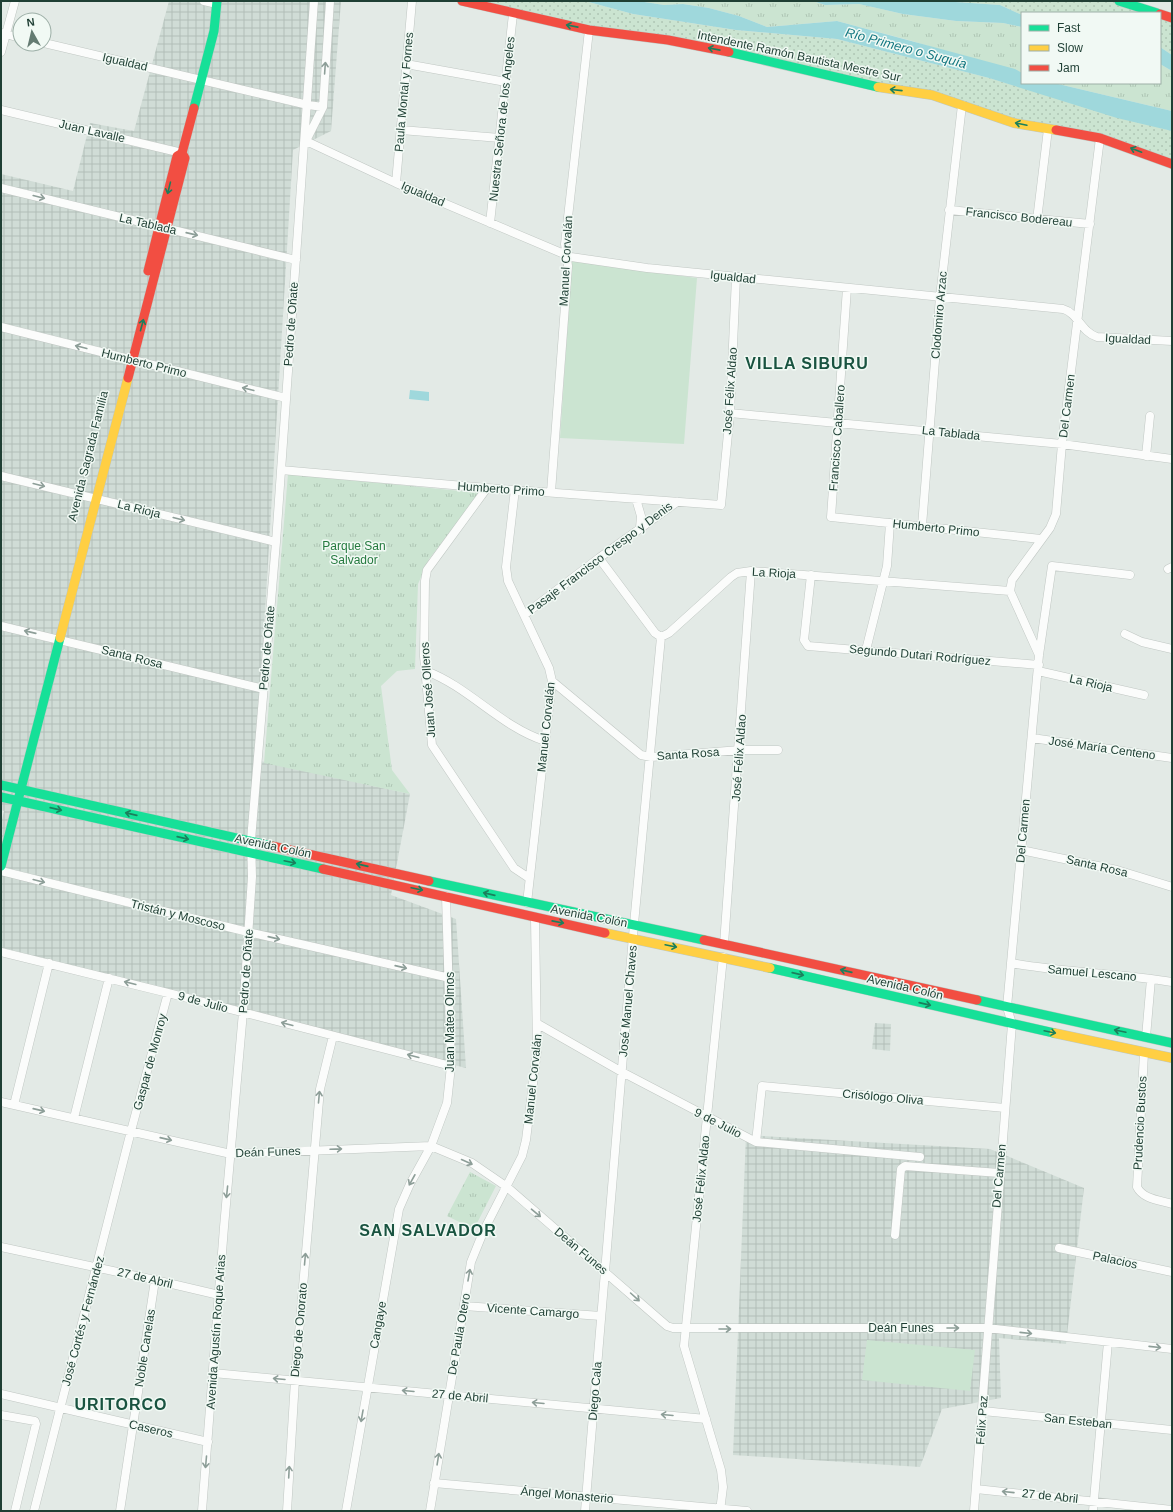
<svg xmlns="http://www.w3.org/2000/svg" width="1173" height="1512" font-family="Arial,sans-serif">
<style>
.industrial{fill:url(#industrial-grid)}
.grass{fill:url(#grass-dots)}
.park{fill:url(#park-tufts)}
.garden{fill:#cbe4d1}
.water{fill:#9fd8dc}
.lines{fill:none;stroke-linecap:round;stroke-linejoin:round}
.street-casing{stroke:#c0c7c3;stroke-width:9}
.fast-casing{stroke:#bec8c3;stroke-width:10}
.slow-casing{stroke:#bec8c3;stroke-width:10}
.jam-casing{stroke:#bec8c3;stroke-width:10}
.street{stroke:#fbfcfb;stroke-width:8}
.fast{stroke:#16e098;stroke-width:9}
.slow{stroke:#ffcf43;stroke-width:9}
.jam{stroke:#f24e42;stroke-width:9}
.oneway{stroke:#1b7f5c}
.oneway2{stroke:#8d9e98}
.labels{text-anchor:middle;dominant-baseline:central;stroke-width:3;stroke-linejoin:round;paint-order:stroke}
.street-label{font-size:12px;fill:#1f3f34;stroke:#f1f9f4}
.park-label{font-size:12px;fill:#257a3f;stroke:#f1f9f4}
.water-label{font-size:13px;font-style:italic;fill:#137781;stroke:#f1f9f4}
.district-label{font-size:16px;font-weight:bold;letter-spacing:1px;fill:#195340;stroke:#f1f9f4}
</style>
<defs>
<pattern id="industrial-grid" width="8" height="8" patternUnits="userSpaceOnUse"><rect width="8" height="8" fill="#d0dcd6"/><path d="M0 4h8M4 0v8" fill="none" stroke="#b2beb8"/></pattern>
<pattern id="grass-dots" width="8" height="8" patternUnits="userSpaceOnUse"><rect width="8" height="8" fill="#cbe4d1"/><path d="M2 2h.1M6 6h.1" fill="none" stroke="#aec5b4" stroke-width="1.8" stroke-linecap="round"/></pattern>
<pattern id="park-tufts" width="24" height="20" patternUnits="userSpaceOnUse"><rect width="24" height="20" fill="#cbe4d1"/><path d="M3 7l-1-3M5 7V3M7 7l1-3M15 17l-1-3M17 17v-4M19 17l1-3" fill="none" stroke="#aec5b4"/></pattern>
</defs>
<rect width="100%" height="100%" fill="#e3eae6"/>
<!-- industrial -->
<path class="industrial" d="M169 1H341L331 131 293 150 256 760 410 794 391 895 456 919 466 1068 1 952V823L4 811 1 810V174L73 191 90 123 134 131Z
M875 1023 891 1024 890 1051 872 1049Z
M746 1135 990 1149 1084 1188 1066 1344 999 1338 1001 1398 942 1409 920 1467 733 1455Z"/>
<!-- grass -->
<path class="grass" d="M462 1H585L633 14 736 30 837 39 989 78 1172 131V164L962 105Z
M941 1H1119L1157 13 1039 12 1022 13V15L1000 5Z
M1160 14 1172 18V55L1160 47Z"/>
<!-- park -->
<path class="park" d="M638 1H813L825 5 859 4 903 14 956 21 1003 23 1022 27V73L951 53 912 41 837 21 767 27 739 16 709 8 683 4 664 5Z
M1160 64 1172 71V111L1054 83H1160Z
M288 474 481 493 429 559 418 584 415 669 397 671 381 686 392 770 410 794 264 763Z
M470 1172 496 1186 474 1229 447 1216Z"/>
<!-- garden -->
<path class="garden" d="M572 261 697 278 684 444 560 438Z
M867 1340 975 1350 970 1391 862 1380Z"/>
<!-- water -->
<path class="water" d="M585 1H638L664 5 683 4 709 8 739 16 767 27 837 21 1015 69 1022 73V83H1054L1172 111V131L1117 118 989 78 837 39 736 30 633 14Z
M813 1H941L1000 5 1022 15V27L1003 23 956 21 903 14 859 4 825 5Z
M1160 47 1172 55V71L1160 64Z
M410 390 429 392V401L409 399Z"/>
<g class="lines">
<!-- street casing -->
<g class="street-casing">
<path id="street" d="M204 1 217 4
M2 33 20 38
M44 43 308 105 323 107
M1 52 15 1
M406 64 506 82
M1 110 182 153
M401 130 500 138
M308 137 323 107 330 1
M306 141 396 183 571 257 647 268 1063 309C1078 313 1081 332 1097 337L1172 341
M396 183 412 1
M1 188 296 260
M949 210 1090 224
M1037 220 1048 129
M490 223 513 14
M847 288 831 517 1041 539
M1 327 286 398
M730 413 1062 444 1172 459
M1146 456 1150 416
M281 470 487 488 721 505 730 413 736 277
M1 476 276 542
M487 488 427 570 425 581 424 656 432 745 514 868 529 878
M515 489 506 567 508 581 549 668 552 681 527 903
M551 492 568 266 565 244 589 30
M636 499 641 516 640 528
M922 526 940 297 962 105
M599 558 655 633 661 637 669 633 731 577 737 573 751 571 1010 591
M1168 569 1172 567
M811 575 804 640 808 646 1039 665
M524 615 599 558 677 502
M1 626 264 689
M1125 634 1142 642 1172 649
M866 650 887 566 890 523
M1039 655 1010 591 1012 580 1050 528 1056 514 1062 444 1100 138
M426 671C469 687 501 727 545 741
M1038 671 1144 695
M552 681 641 755 651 757 740 750H778
M1032 738 1172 758
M1021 850 1117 870 1172 887
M1 871 248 932 450 978
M724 944 751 571
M1 952 168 993 451 1066
M1011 963C1065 973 1119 973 1172 982
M538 1024 622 1072 756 1142 920 1157
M1146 1037 1151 979
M1144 1053 1137 1187C1143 1199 1159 1200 1172 1204
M1 1102 231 1154 431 1146 472 1163 507 1187 667 1326 673 1328H987L1172 1349
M14 1105 49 963
M74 1118 109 978
M756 1142 762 1086 1005 1108
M895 1235 901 1169 905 1166 999 1173
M1 1247 155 1280 219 1295
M1059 1248 1172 1272
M464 1306 601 1316
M213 1373 706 1419
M1 1394 208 1442
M983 1411 1172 1430
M1 1415 35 1421 36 1424 15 1511
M434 1483 747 1511
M976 1489 1172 1510
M34 1511 131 1131 168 993
M120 1511 155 1280
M202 1511 224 1227 243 1012 252 877 251 840 276 542 314 1
M287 1511 295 1380 320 1089 333 1036
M346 1511 399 1209 410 1184 431 1146 447 1103 451 1066 446 896
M430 1511 471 1262 484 1230 522 1156 526 1140 537 1051 535 918
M585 1511 634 924 661 637
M720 1511 723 1487 721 1470 684 1346 723 957
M974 1511 1012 1024 1007 1007 1039 655 1052 566 1130 575
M1093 1511 1108 1342"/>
</g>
<!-- fast casing -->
<g class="fast-casing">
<path id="fast" d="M1119 1 1157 13
M729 52 878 87
M194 108 214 31 217 1
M1 785 272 846
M1 797 323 869
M1 866 60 638
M429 881 704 940
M770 968 1054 1033
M977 1000 1172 1043"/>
</g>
<!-- slow casing -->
<g class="slow-casing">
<path id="slow" d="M878 87 932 95 1014 123 1056 130
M60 638 128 378
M605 933 770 968
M1054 1033 1172 1058"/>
</g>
<!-- jam casing -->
<g class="jam-casing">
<path id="jam" d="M462 1 589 30 668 40 729 52
M1160 14 1172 18
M1056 130 1100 138 1172 164
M148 271 177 156 182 153
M128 378 185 158 182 153 194 108
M272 846 429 881
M323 869 605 933
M704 940 977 1000"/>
</g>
<!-- street -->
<use href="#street" class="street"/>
<!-- fast -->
<use href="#fast" class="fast"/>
<!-- slow -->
<use href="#slow" class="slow"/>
<!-- jam -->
<use href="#jam" class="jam"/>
</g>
<!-- one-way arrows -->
<defs><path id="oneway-shaft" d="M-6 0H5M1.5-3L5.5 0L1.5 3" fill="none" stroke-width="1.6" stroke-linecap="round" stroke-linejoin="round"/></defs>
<g class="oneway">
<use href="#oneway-shaft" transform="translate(572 26) rotate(-169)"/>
<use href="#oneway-shaft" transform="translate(714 49) rotate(-169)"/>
<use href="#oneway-shaft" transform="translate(896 90) rotate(-174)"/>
<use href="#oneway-shaft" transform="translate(1021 124) rotate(-168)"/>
<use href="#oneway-shaft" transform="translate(1136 150) rotate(-159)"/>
<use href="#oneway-shaft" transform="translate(169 188) rotate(104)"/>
<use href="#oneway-shaft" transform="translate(142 325) rotate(-75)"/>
<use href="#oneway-shaft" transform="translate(56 809) rotate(13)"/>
<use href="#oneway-shaft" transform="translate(131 814) rotate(-167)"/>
<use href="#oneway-shaft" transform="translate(183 838) rotate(13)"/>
<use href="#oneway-shaft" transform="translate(290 862) rotate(12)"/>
<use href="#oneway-shaft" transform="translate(362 865) rotate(-167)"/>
<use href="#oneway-shaft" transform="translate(417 889) rotate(12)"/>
<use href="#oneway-shaft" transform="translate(489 894) rotate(-167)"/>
<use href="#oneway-shaft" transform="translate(558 922) rotate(11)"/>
<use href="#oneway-shaft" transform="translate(671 946) rotate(12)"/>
<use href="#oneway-shaft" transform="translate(846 971) rotate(-167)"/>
<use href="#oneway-shaft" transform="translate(798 974) rotate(13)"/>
<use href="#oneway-shaft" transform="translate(925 1004) rotate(13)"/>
<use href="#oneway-shaft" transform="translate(1120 1031) rotate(-168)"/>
<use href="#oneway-shaft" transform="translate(1050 1032) rotate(12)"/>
</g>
<g class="oneway2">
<use href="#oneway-shaft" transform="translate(325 68) rotate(-86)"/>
<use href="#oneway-shaft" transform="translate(39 197) rotate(14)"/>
<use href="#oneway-shaft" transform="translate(192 234) rotate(13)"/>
<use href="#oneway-shaft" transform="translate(81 347) rotate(-166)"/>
<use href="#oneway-shaft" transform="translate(248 389) rotate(-166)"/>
<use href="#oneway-shaft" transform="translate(39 485) rotate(14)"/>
<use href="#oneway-shaft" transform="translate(179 519) rotate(14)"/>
<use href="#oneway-shaft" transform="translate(30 632) rotate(-167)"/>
<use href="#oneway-shaft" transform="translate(39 881) rotate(14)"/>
<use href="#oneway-shaft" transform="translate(274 938) rotate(13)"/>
<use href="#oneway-shaft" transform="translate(401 967) rotate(13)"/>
<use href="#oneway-shaft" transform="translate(130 983) rotate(-166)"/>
<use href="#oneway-shaft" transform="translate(287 1024) rotate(-165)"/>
<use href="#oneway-shaft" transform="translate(413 1056) rotate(-165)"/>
<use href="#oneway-shaft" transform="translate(319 1097) rotate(-85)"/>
<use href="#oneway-shaft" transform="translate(39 1110) rotate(13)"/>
<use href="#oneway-shaft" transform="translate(166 1139) rotate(13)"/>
<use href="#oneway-shaft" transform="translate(336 1149) rotate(-2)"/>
<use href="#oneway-shaft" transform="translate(467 1162) rotate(24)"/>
<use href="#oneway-shaft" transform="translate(412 1180) rotate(119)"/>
<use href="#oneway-shaft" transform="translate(227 1192) rotate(96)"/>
<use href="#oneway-shaft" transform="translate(536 1213) rotate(40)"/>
<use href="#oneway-shaft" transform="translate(305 1259) rotate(-85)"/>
<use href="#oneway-shaft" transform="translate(469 1275) rotate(-80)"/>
<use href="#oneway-shaft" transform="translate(635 1297) rotate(42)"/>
<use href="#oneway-shaft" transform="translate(953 1328)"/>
<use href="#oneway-shaft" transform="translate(725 1329)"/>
<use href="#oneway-shaft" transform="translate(1026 1333) rotate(6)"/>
<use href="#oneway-shaft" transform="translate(1155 1347) rotate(6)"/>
<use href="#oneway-shaft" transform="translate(279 1379) rotate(-175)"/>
<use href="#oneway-shaft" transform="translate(408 1391) rotate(-175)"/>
<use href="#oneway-shaft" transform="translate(538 1403) rotate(-175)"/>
<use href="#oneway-shaft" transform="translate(667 1415) rotate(-175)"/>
<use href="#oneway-shaft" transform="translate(362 1416) rotate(100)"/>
<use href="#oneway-shaft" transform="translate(438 1459) rotate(-81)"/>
<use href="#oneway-shaft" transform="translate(206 1462) rotate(95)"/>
<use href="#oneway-shaft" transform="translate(289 1472) rotate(-87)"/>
<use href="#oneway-shaft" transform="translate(1008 1492) rotate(-174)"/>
</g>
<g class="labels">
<!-- street labels -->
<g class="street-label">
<text transform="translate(799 56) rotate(12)">Intendente Ramón Bautista Mestre Sur</text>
<text transform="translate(125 62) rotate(13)">Igualdad</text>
<text transform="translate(404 92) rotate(-85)">Paula Montal y Fornes</text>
<text transform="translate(502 119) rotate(-84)">Nuestra Señora de los Angeles</text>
<text transform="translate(92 131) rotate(13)">Juan Lavalle</text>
<text transform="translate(423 194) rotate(23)">Igualdad</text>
<text transform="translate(1019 217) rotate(6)">Francisco Bodereau</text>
<text transform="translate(148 224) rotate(13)">La Tablada</text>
<text transform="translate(566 261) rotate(-87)">Manuel Corvalán</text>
<text transform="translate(733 277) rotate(6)">Igualdad</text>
<text transform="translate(939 315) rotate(-85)">Clodomiro Arzac</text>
<text transform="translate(291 324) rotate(-86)">Pedro de Oñate</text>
<text transform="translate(1128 339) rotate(3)">Igualdad</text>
<text transform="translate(144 363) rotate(14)">Humberto Primo</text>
<text transform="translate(730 391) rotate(-86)">José Félix Aldao</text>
<text transform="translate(1067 406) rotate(-83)">Del Carmen</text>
<text transform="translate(951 433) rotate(6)">La Tablada</text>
<text transform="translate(837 438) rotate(-86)">Francisco Caballero</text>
<text transform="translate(88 456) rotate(-76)">Avenida Sagrada Familia</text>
<text transform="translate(501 489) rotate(4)">Humberto Primo</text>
<text transform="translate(139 509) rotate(14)">La Rioja</text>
<text transform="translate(936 528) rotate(6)">Humberto Primo</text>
<text transform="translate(600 558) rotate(-37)">Pasaje Francisco Crespo y Denis</text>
<text transform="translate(774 573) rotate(3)">La Rioja</text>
<text transform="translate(267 648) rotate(-85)">Pedro de Oñate</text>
<text transform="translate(920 655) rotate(5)">Segundo Dutari Rodríguez</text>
<text transform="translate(132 657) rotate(14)">Santa Rosa</text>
<text transform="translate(1091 683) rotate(13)">La Rioja</text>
<text transform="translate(428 690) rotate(-94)">Juan José Olleros</text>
<text transform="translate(546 727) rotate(-84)">Manuel Corvalán</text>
<text transform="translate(1102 748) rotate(8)">José María Centeno</text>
<text transform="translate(688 754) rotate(-4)">Santa Rosa</text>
<text transform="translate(739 758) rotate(-86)">José Félix Aldao</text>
<text transform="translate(1023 831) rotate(-85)">Del Carmen</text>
<text transform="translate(273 846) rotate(12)">Avenida Colón</text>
<text transform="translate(1097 866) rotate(13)">Santa Rosa</text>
<text transform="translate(178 915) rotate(14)">Tristán y Moscoso</text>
<text transform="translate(589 916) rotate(11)">Avenida Colón</text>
<text transform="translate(246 971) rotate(-86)">Pedro de Oñate</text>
<text transform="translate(1092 973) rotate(5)">Samuel Lescano</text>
<text transform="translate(905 987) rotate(13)">Avenida Colón</text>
<text transform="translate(628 1001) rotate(-85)">José Manuel Chaves</text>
<text transform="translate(203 1002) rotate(15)">9 de Julio</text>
<text transform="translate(450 1022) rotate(-90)">Juan Mateo Olmos</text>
<text transform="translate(150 1062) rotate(-75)">Gaspar de Monroy</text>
<text transform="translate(533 1079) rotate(-84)">Manuel Corvalán</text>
<text transform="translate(883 1097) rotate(5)">Crisólogo Oliva</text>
<text transform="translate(718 1123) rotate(27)">9 de Julio</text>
<text transform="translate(1140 1123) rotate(-87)">Prudencio Bustos</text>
<text transform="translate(268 1152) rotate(-2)">Deán Funes</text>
<text transform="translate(999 1176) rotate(-85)">Del Carmen</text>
<text transform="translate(701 1179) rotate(-84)">José Félix Aldao</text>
<text transform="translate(581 1251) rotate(40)">Deán Funes</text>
<text transform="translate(1115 1260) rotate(12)">Palacios</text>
<text transform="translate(145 1278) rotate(13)">27 de Abril</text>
<text transform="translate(533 1311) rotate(4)">Vicente Camargo</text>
<text transform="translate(83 1321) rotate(-75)">José Cortés y Fernández</text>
<text transform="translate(378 1325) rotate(-80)">Cangaye</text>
<text x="901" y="1328">Deán Funes</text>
<text transform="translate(299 1330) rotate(-85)">Diego de Onorato</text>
<text transform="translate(216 1332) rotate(-86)">Avenida Agustín Roque Arias</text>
<text transform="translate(459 1334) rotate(-80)">De Paula Otero</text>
<text transform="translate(145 1348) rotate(-81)">Noble Canelas</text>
<text transform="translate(595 1391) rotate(-85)">Diego Cala</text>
<text transform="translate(460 1396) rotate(5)">27 de Abril</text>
<text transform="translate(982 1420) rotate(-86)">Félix Paz</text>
<text transform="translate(1078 1421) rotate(6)">San Esteban</text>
<text transform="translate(151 1429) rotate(13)">Caseros</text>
<text transform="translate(567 1495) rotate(5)">Ángel Monasterio</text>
<text transform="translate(1050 1496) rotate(6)">27 de Abril</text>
</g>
<!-- park labels -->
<g class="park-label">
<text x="354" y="546">Parque San<tspan x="354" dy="14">Salvador</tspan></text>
</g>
<!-- water labels -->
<g class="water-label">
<text transform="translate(906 48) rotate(15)">Río Primero o Suquía</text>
</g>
<!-- district labels -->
<g class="district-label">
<text x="807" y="363">VILLA SIBURU</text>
<text x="428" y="1230">SAN SALVADOR</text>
<text x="121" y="1404">URITORCO</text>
</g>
</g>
<!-- border -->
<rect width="1173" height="1512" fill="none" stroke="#1f3f34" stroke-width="4"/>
<!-- legend -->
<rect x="1021" y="12" width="140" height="72" fill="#f1f9f4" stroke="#9dafa7"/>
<rect x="1029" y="25" width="20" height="6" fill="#16e098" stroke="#9dafa7"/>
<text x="1057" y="32" font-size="12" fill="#1f3f34">Fast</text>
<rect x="1029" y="45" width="20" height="6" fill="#ffcf43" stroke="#9dafa7"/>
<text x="1057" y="52" font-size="12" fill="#1f3f34">Slow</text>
<rect x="1029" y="65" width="20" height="6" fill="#f24e42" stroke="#9dafa7"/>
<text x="1057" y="72" font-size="12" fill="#1f3f34">Jam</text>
<!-- north arrow -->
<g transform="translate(32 32) rotate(352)"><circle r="19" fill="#f1f9f4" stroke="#9dafa7"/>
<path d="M0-3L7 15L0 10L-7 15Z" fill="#647b72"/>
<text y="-6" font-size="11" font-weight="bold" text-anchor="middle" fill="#1f3f34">N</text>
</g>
</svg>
